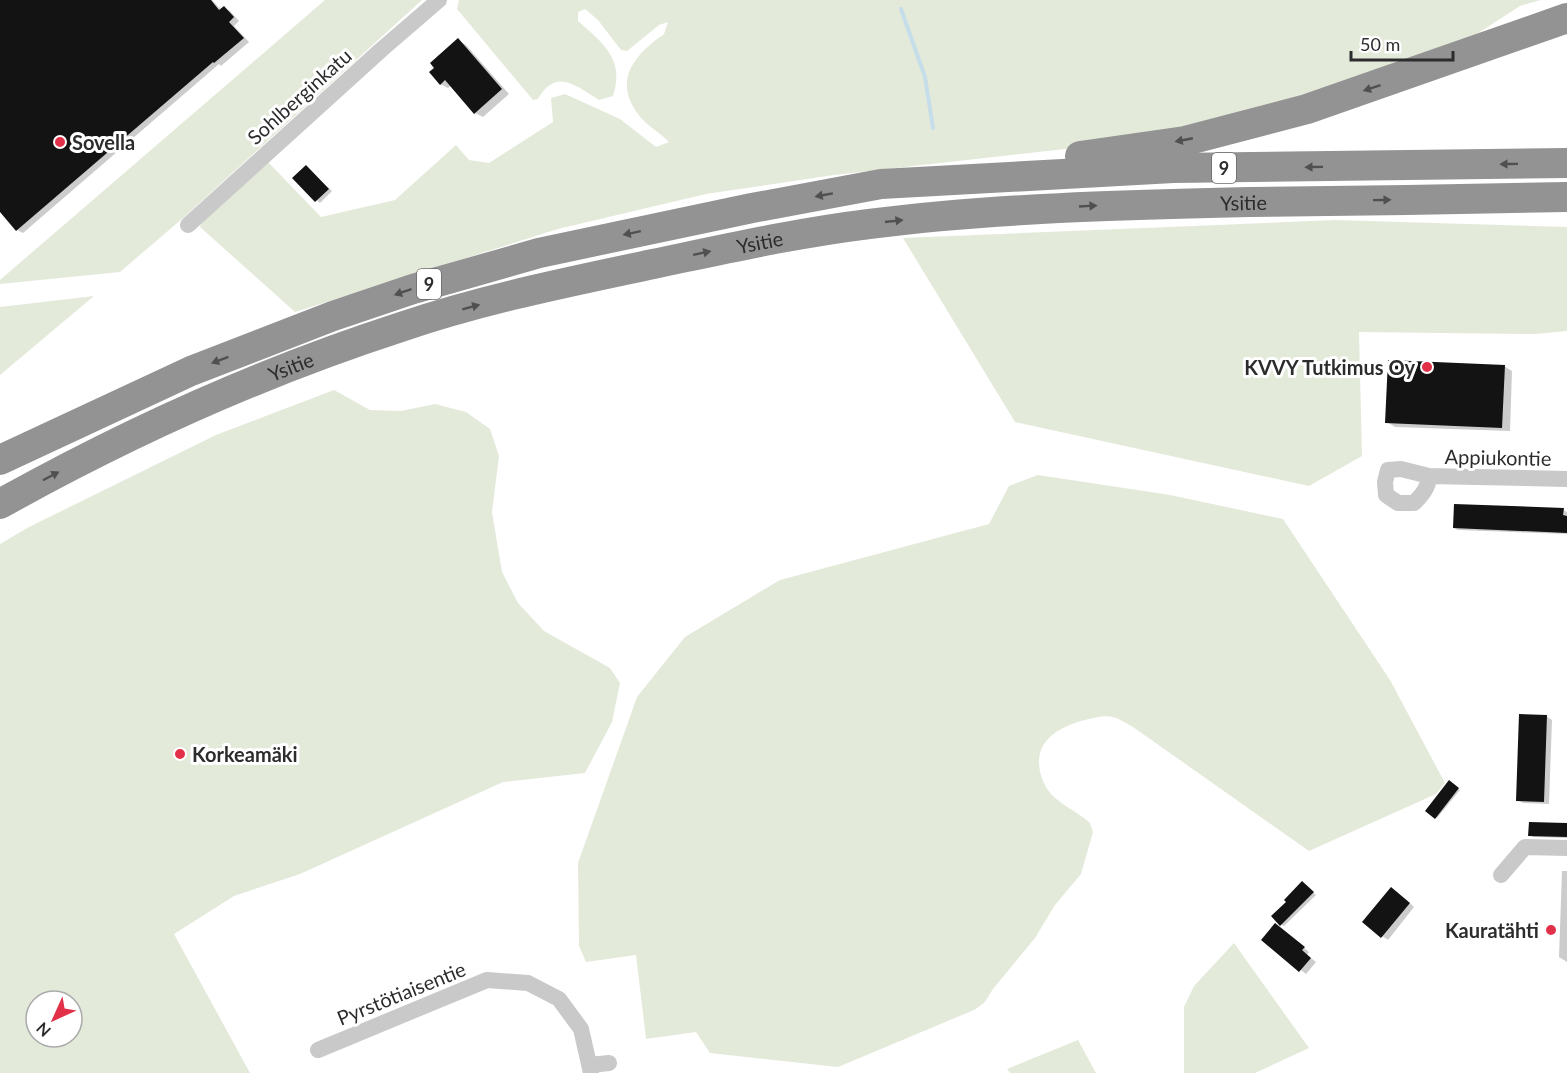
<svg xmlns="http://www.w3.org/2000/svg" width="1567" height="1073" font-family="Lato,sans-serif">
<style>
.green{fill:#e4eada;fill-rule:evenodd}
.shadow{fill:#0003}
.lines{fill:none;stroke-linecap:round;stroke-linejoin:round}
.stream{stroke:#c6deea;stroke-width:4}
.building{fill:#131313}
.minor{stroke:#c9c9c9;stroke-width:16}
.motorway{stroke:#939393;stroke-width:30}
.oneway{fill:#505050}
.poi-dot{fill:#e23049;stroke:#fff;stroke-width:2}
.labels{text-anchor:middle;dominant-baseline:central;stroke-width:6;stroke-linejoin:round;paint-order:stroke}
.shield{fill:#fff;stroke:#6b6b6b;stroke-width:1.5}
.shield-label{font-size:18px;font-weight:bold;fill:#2c2c2c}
.street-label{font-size:20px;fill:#2c2c2c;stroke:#fff}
.poi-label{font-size:20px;font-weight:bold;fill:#2c2c2c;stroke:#fff;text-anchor:start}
</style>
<rect width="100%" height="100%" fill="#fff"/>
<!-- green -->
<path class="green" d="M325 0H422L183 218 120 272 0 284V280Z
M459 0H1541L1520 6 1472 37 1382 76 1137 141 834 175 706 194 558 229 295 312 200 227 202 222 268 162 321 217 395 200 456 145 469 160 489 163 553 122 551 98 565 94 620 119 656 147 669 142C660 132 645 125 638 114 612 79 636 54 664 34L668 22 659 25 627 51 621 50 598 20 585 9 578 12V21C603 43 625 59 613 96L599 100C576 86 556 67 538 99L533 100 457 9Z
M1335 220 1567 227V331L1535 334 1359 332 1362 456 1309 486 1015 422 903 238Z
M94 296 0 375V307Z
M334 390 370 410 401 411 435 404 466 412 490 429 499 456 492 512 502 572 518 603 544 631 610 668 620 683 612 722 585 773 503 782 300 874 234 896 174 934 250 1073H0V544L29 527 216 435ZM36 1001H72V1037H36Z
M1038 475 1170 495 1283 519 1390 680 1445 783 1436 794 1309 851 1133 727C1127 724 1119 718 1112 717 1105 715 1093 718 1085 720 1054 728 1029 745 1043 781 1052 803 1074 808 1090 823L1093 832 1081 874 1055 905 1035 938 993 989 984 1003 974 1010 838 1067 710 1053 696 1032 646 1039 636 955 586 962 579 946 578 863 637 697 685 637 780 580 989 524 1009 486Z
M1234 943 1309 1048 1255 1073H1184V1007L1194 986Z
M1078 1040 1096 1073H1010L1007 1069Z"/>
<!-- shadow -->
<path class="shadow" d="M0 0H212L221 10 224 8 230 11 239 21 234 26 249 42 221 66 219 64 23 233 17 230 0 209Z
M458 40 466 45 509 94 483 117 475 113 452 85 448 88 440 84Z
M306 167 332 191 320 203 294 179Z
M1504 366 1512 371 1510 431 1395 427 1387 422Z
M1563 510 1567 512V534L1458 530 1454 528Z
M1546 716 1552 720 1549 804 1523 803 1517 800Z
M1449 782 1460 790 1437 818 1427 811Z
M1567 825V838L1533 837 1530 835Z
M1562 871H1567V962L1559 957Z
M1306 885 1316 895 1284 926 1281 924Z
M1397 892 1414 907 1388 940 1382 936Z
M1281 928 1309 952 1307 955 1316 962 1306 974 1263 940Z"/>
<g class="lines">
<!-- stream -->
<path class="stream" d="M901 9 925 77 933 128"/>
</g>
<!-- building -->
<path class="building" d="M0 0H211L219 10 224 6 234 17 229 22 244 38 214 63 213 62 16 231 0 212Z
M458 38 502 89 474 114 445 80 440 85 429 72 434 68 430 63Z
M306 165 329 189 315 202 292 178Z
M1388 360 1505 365 1502 428 1385 423Z
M1454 504 1564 508 1563 515 1567 516V533L1453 528Z
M1519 714 1547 715 1544 802 1516 801Z
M1449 780 1459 788 1435 819 1425 811Z
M1529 822 1567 823V837L1528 836Z
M1302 881 1314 892 1280 926 1271 916 1286 902 1284 900Z
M1391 887 1410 903 1381 938 1362 922Z
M1275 923 1305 947 1302 950 1311 958 1299 972 1261 940Z"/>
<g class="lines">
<!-- minor -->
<path class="minor" d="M188 225 381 50 439 0
M1429 476C1429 487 1422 495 1414 503H1398L1386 495 1385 482 1388 470 1401 469 1429 476 1567 479
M1501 875 1525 847 1567 848
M318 1050 487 980 528 983 559 999 581 1029 591 1073
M590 1065 609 1063"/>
<!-- motorway -->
<g class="motorway">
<path d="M1080 156 1185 141 1307 109 1567 18"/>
<path d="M0 460 191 371 333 316 413 289 539 253 752 208 881 184 1173 168 1567 163"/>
<path id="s1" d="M0 504C127 433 262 372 401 327 483 299 569 282 653 264 725 249 796 233 869 224 995 208 1123 205 1250 202 1356 201 1461 199 1567 197"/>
</g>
</g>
<!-- one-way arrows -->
<defs><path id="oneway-solid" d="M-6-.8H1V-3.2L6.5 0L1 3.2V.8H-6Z" transform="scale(1.5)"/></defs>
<g class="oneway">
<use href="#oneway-solid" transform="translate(1372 88) rotate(162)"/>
<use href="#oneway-solid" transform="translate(1184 140) rotate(169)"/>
<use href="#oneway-solid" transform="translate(1509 164) rotate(179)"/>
<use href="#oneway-solid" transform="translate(1314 167) rotate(179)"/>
<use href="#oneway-solid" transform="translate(824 195) rotate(170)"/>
<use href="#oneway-solid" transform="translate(1382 200) rotate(-1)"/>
<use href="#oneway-solid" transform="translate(1088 206) rotate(-3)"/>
<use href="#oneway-solid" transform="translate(894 221) rotate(-6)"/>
<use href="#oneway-solid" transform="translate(632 233) rotate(168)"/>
<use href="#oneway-solid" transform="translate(702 253) rotate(-12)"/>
<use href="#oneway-solid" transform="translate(403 292) rotate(161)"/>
<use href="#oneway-solid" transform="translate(471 307) rotate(-15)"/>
<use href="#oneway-solid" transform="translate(220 360) rotate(159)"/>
<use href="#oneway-solid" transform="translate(51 476) rotate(-28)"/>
</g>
<!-- markers -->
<g class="poi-dot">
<circle cx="60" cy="142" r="6"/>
<circle cx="1427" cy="367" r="6"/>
<circle cx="180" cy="754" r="6"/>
<circle cx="1551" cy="930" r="6"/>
</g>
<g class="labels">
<!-- shield labels -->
<g class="shield">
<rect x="1212" y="153" width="24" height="30" rx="4.5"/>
<rect x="417" y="269" width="24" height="30" rx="4.5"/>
</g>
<g class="shield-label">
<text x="1224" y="168">9</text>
<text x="429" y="284">9</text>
</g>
<!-- street labels -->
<g class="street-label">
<text transform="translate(299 96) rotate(-42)">Sohlberginkatu</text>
<text stroke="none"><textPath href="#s1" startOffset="1294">Ysitie</textPath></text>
<text stroke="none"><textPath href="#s1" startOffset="808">Ysitie</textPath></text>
<text stroke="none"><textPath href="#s1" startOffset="322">Ysitie</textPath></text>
<text transform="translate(1498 457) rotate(1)">Appiukontie</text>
<text transform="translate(401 993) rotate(-22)">Pyrstötiaisentie</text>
</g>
<!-- poi labels -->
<g class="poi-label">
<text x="72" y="142">Sovella</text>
<text x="1415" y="367" text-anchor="end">KVVY Tutkimus Oy</text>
<text x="192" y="754">Korkeamäki</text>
<text x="1539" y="930" text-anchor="end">Kauratähti</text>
</g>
</g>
<!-- north arrow -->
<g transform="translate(54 1019) rotate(225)"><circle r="28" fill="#ffffff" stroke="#ababab" stroke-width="1.5"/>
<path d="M0-4.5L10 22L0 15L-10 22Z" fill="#e23049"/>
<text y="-9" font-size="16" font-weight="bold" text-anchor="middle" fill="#2c2c2c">N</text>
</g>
<!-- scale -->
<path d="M1351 51v9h102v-9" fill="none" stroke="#2c2c2c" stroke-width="3"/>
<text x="1360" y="51" font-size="18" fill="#2c2c2c" stroke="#ffffff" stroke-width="4.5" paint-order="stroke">50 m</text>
</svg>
